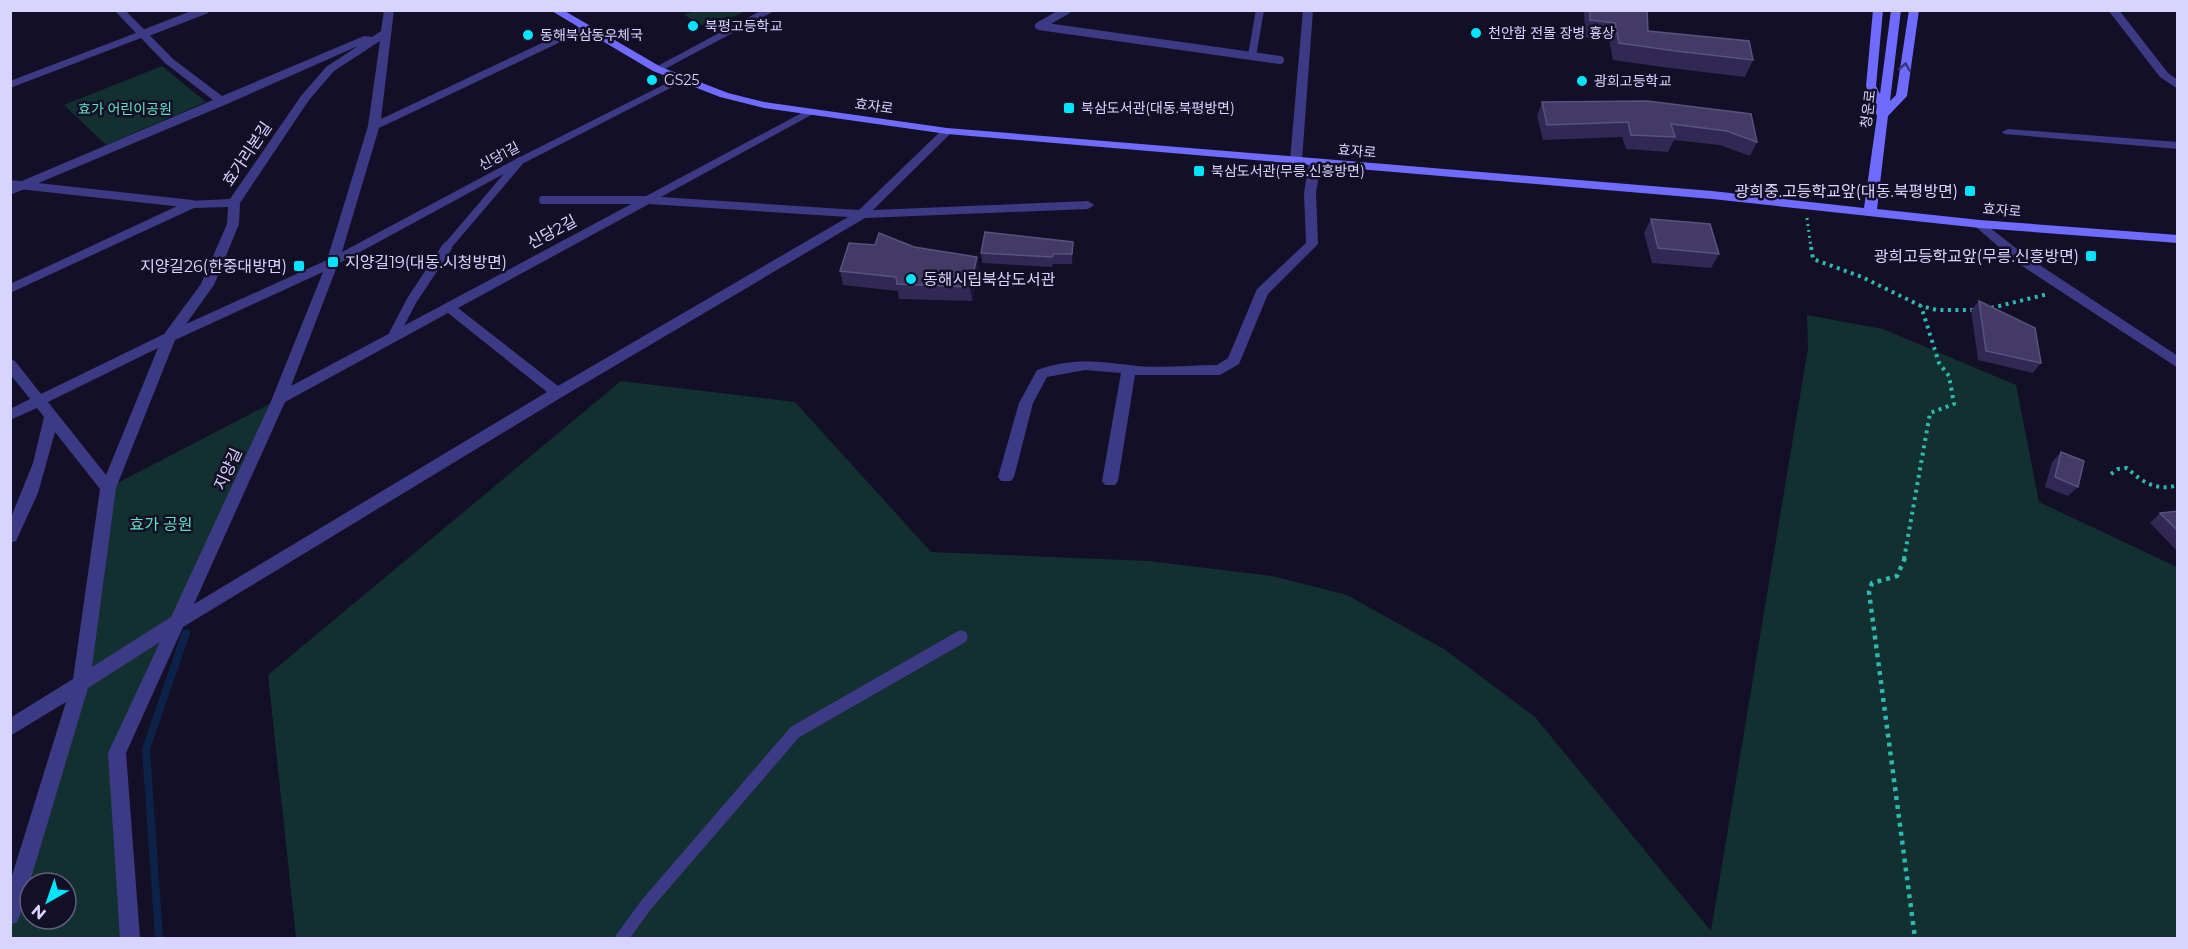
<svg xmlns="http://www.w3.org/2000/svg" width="2188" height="949" font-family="Montserrat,'Noto Sans KR',sans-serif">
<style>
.green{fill:#12302f;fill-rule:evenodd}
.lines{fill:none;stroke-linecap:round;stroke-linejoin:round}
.stream{stroke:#0c2248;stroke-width:8}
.path-far2{stroke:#2fb8b0;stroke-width:3;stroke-dasharray:2 4;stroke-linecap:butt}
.path-far1{stroke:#2fb8b0;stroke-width:4;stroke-dasharray:3 4.5;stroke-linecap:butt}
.path{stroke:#2fb8b0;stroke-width:4.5;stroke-dasharray:4 5;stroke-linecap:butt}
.lane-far2{stroke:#3d3a85;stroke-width:8}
.lane-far1{stroke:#3d3a85;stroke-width:10}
.lane{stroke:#3d3a85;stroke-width:13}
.street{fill:#3d3a85;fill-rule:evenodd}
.secondary{fill:#6f6bff;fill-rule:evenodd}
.wall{fill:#312854}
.shaded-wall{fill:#1d163a}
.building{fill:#433a66;stroke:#5a527e;stroke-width:1.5}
.oneway{stroke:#38347d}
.poi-dot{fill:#00e5ff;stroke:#130f26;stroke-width:2}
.labels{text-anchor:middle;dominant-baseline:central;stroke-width:5;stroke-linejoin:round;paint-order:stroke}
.far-poi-label{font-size:14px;fill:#d9d4ff;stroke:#130f26;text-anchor:start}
.far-street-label{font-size:14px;fill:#d9d4ff;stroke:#130f26}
.far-park-label{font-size:14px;fill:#5fe0c0;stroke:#130f26}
.street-label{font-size:16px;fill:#d9d4ff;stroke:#130f26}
.poi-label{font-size:16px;fill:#d9d4ff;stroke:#130f26;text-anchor:end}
.park-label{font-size:16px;fill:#5fe0c0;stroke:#130f26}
</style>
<rect width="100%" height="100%" fill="#130f26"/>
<!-- green -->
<path class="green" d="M693 11V10L745 11 709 29 684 15Z
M162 66 206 102 106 145 64 105Z
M1807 315 1883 329 2016 385 2039 502 2177 567V938H296L268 675 621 381 795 402 931 552 1149 561 1272 576 1347 595 1444 649 1535 717 1711 931 1808 348Z
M279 399 118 753 123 938H11V915L81 682 108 488ZM30 883H66V919H30Z"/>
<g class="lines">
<!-- stream -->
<path class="stream" d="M159 938 146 749 186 633"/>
<!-- path-far2 -->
<path class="path-far2" d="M1807 218 1811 248"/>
<!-- path-far1 -->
<path class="path-far1" d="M1811 247 1813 259 1862 277 1921 306 1937 310H1975
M1991 308 2048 294
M2111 474 2118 469 2127 468C2142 482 2157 492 2178 485
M1904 559 1930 413 1954 404 1949 376 1939 363 1921 306"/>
<!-- path -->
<path class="path" d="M1905 558 1897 576 1872 583 1869 592 1915 938"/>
<!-- lane-far2 -->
<path class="lane-far2" d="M1067 10 1039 26 1280 60
M143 34 205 10
M1252 56 1260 10
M10 184 192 204
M543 200H645
M446 248 520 161"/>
<!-- lane-far1 -->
<path class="lane-far1" d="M392 338 412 300 447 247"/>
<!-- lane -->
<path class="lane" d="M622 938 646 905 795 732 961 637"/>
<!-- street -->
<path class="street" d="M114 10H125L173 59 222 96 364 36 372 37 381 31 384 10H394L381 119 580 25H588V29L379 128 342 252 516 159 677 78 686 80 524 163 338 264 291 386 809 109 815 112 813 114 661 197 859 210 943 129H951V133L873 210 1088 201 1094 205 1088 209 865 218 562 397 183 627 126 753 140 938H120L108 753 160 642 88 688 20 915 17 922 10 925V882L66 702 10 736V718L73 679 100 489 55 432 38 493 16 541 10 543V520L33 463 44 417 37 408 10 420V409L30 399 10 374V359L15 361 41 394 164 334 201 284 227 224 228 207 194 208 10 293V284L188 201 230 199 301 96 326 67 358 46 227 104 10 195V186L213 100 165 63 141 38 10 88V81L136 33ZM380 41 368 126 327 260 186 324 214 285 239 224 240 203 309 100 334 71ZM649 204 848 217 558 386 458 308ZM323 272 269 406 171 617 92 667 116 488 175 340ZM448 313 547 392 194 604 285 402ZM158 348 106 475 48 402Z
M762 10H776L661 71 652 69Z
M1303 10H1313L1302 160 1296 164 1290 160Z
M2108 10H2119L2168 73 2178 80V89L2160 77Z
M2008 129 2178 142V149L2004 134 2002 132Z
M1315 158 1321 162 1316 193 1318 244 1268 294 1239 364 1220 375H1135L1118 481 1115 485H1105L1102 481 1121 373 1085 370 1047 377 1033 403 1014 477 1011 481H1001L998 477 1019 403 1037 370C1072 358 1093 361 1129 365 1157 369 1189 365 1217 365L1228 358 1257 289 1306 243 1304 193 1309 162Z
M1980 220 2026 256 2178 356V368L2016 262 1976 227 1974 224Z"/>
<!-- secondary -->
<path class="secondary" d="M550 10H563L661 67 728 93 764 102 947 128 1712 191 1864 208 1877 116 1866 86 1873 10H1883L1876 86 1880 94 1891 10H1901L1890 101 1896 95 1909 10H1919L1907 96 1888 116 1877 209 1980 220 2178 235V243L1980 228 1712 199 947 134 764 108 720 97 653 71Z"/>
</g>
<!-- wall -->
<path class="wall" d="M1130 10H1150L1131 12Z
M1584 10H1647L1648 31 1753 60 1745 77 1670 68 1613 60 1609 40 1585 37Z
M1647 101 1757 142 1750 156 1720 145 1674 140 1668 152 1626 149 1622 137 1543 140 1537 116 1542 102Z
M1651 219 1719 254 1711 268 1652 263 1644 233Z
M1073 242 1072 264H1053L1052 267 982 263 981 253Z
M914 247 977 257 979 272 972 301 899 299 898 291 843 285 840 271Z
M1979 301 2041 363 2033 373 1978 360 1971 310Z
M2061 452 2078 487 2068 496 2045 487 2052 462Z
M2178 511V552L2150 523 2160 513Z"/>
<!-- shaded-wall -->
<path class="shaded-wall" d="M977 257 979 272 972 301 970 287Z"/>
<!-- building -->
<path class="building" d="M1590 10H1647L1648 31 1749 41 1753 60 1676 51 1619 43 1615 23 1590 20Z
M1647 101 1751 114 1757 142 1727 131 1671 124 1675 137 1631 135 1628 122 1547 125 1542 102Z
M1651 219 1710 224 1719 254 1658 248Z
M985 232 1073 242 1072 254H1053L1052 257 981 253Z
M879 233 914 247 977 257 970 287 897 284 896 277 840 271 849 243 875 245Z
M1979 301 2035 328 2041 363 1986 351Z
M2061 452 2084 461 2078 487 2055 477Z
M2178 511V531L2160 513Z"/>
<!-- one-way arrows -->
<defs><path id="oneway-chevron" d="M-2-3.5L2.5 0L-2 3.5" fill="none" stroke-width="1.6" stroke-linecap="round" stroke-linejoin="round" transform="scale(1.5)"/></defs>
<use class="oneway" href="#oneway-chevron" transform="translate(1905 67) rotate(-81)"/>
<!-- markers -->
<g class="poi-dot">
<circle cx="693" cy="26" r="6"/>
<circle cx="1476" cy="33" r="6"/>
<circle cx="528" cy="35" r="6"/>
<circle cx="652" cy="80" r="6"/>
<circle cx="1582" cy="81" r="6"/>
<rect x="1063" y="102" width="12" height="12" rx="3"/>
<rect x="1193" y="165" width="12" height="12" rx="3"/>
<rect x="1964" y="185" width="12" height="12" rx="3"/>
<rect x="2085" y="250" width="12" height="12" rx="3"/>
<rect x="327" y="256" width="12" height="12" rx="3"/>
<rect x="293" y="260" width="12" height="12" rx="3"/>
<circle cx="911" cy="279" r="6"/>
</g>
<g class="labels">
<!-- far-poi labels -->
<g class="far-poi-label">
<text x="705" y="26">북평고등학교</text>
<text x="1488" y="33">천안함 전몰 장병 흉상</text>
<text x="540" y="35">동해북삼동우체국</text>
<text x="664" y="80">GS25</text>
<text x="1594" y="81">광희고등학교</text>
<text x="1081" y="108">북삼도서관(대동.북평방면)</text>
<text x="1211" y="171">북삼도서관(무릉.신흥방면)</text>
</g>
<!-- far-street labels -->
<g class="far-street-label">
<text transform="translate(874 106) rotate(8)">효자로</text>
<text transform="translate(1868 109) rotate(-83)">청운로</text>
<text transform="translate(1357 151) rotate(5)">효자로</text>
<text transform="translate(499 156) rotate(-28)">신당1길</text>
<text transform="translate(2002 210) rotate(5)">효자로</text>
</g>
<!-- far-park labels -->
<g class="far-park-label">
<text x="125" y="109">효가 어린이공원</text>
</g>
<!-- street labels -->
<g class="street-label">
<text transform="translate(247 154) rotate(-56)">효가리본길</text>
<text transform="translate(552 232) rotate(-28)">신당2길</text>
<text transform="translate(228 469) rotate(-65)">지양길</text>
</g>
<!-- poi labels -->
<g class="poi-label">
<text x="1958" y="191">광희중.고등학교앞(대동.북평방면)</text>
<text x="2079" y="256">광희고등학교앞(무릉.신흥방면)</text>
<text x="345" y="262" text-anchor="start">지양길19(대동.시청방면)</text>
<text x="287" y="266">지양길26(한중대방면)</text>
<text x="923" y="279" text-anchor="start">동해시립북삼도서관</text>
</g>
<!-- park labels -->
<g class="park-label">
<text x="161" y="524">효가 공원</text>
</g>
</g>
<!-- border -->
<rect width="2188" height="949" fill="none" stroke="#d9d4ff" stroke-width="24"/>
<!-- north arrow -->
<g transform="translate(48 901) rotate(220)"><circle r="28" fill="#130f26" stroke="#625e7d" stroke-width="1.5"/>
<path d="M0-4.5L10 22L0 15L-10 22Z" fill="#00e5ff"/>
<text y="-9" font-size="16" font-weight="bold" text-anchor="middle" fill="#d9d4ff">N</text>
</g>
</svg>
